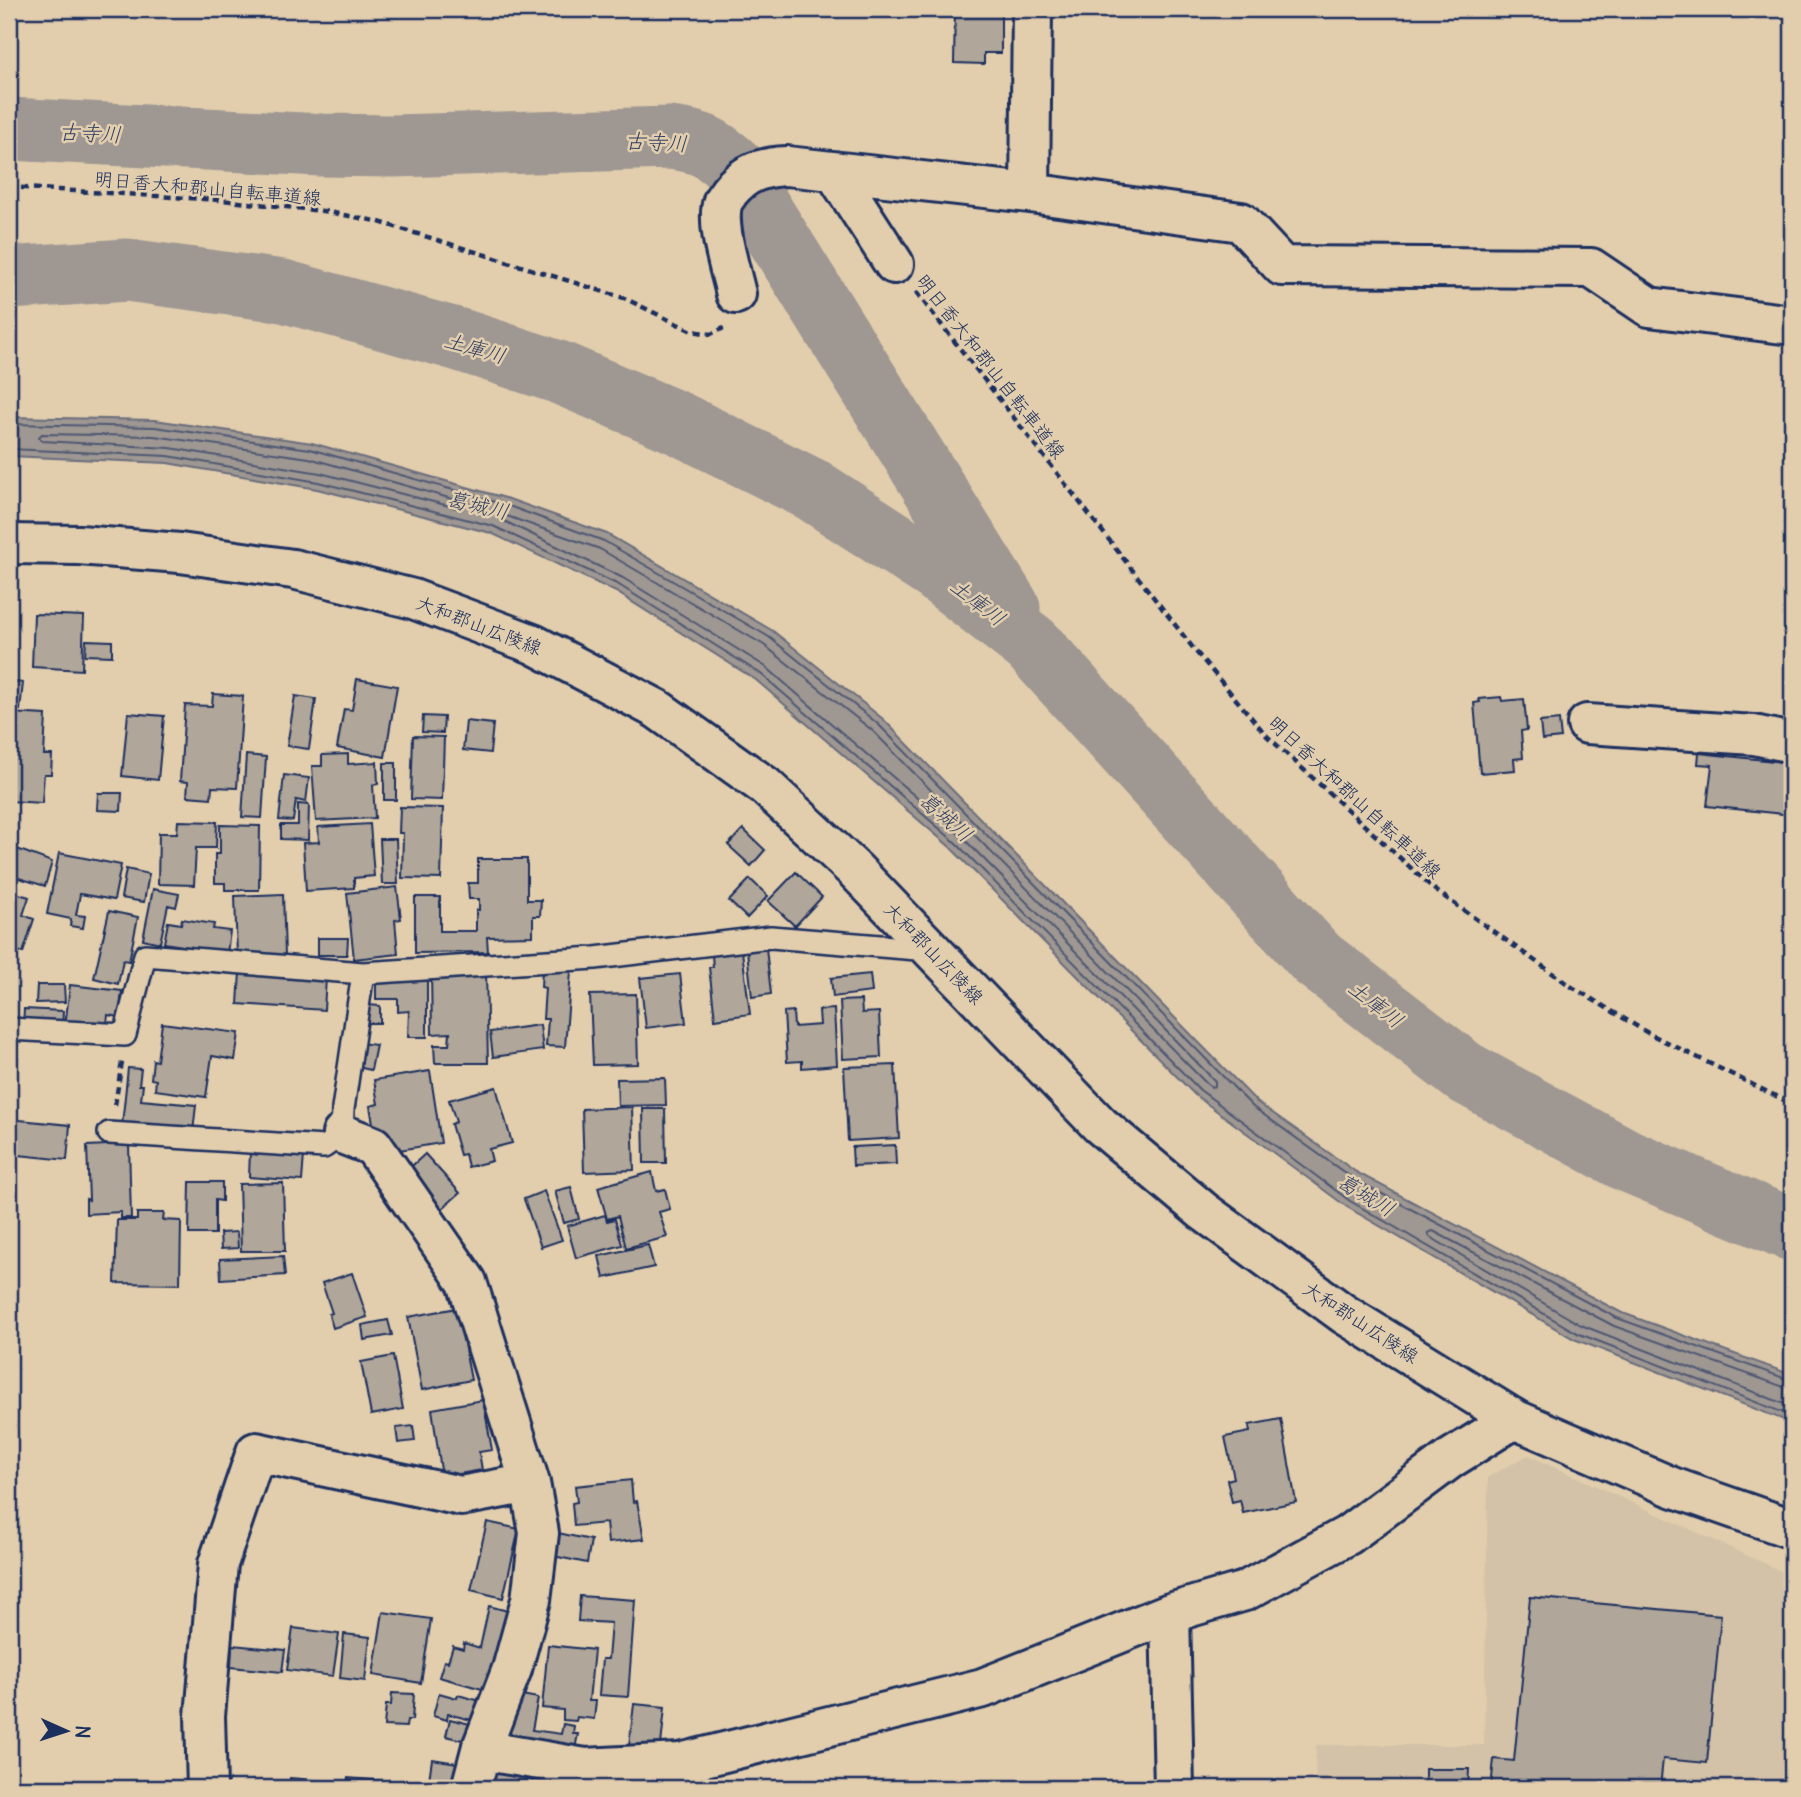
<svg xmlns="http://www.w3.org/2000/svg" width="1801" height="1797" font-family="Delius,'Klee One',sans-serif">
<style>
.built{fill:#d3c2a7}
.water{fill:#9e9792;stroke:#6a6d7d;stroke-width:2}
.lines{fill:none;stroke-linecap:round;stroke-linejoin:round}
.shore{stroke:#4f5973;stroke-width:2}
.river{stroke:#9e9792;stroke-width:63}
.building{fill:#b0a699;stroke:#1b2f5e;stroke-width:2}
.lane-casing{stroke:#1b2f5e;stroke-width:26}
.street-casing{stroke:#1b2f5e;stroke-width:44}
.secondary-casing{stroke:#1b2f5e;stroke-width:44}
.path{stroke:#1b2f5e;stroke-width:4.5;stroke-dasharray:7 5;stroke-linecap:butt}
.lane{stroke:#e2cead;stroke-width:21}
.street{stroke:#e2cead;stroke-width:38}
.secondary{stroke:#e2cead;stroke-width:38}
.labels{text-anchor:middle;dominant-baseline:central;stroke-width:5;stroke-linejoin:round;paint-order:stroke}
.street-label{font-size:19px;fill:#1b2f5e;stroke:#e2cead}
.water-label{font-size:21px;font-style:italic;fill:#2f3f66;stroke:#e2cead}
</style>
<rect width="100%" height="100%" fill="#e2cead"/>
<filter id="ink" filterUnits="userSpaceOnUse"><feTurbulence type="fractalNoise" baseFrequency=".0143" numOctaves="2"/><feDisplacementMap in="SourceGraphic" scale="14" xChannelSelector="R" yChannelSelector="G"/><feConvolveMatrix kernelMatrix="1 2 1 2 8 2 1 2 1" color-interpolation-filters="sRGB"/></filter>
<g filter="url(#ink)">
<!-- built -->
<path class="built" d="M1528 1455 1792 1576V1788H1315L1316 1745H1484L1488 1477Z"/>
<!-- water -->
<path class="water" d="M9 417 155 420 312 443 509 499 607 534 773 631 883 719 1257 1102 1356 1172 1620 1312 1792 1375V1423L1574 1339 1347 1207 1195 1095 950 847 756 680 616 592 491 533 317 489 167 463 9 456Z"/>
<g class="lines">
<!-- shore -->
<path class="shore" d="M9 424 155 427 310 449 506 505 604 541 769 637 878 724 1253 1107 1352 1178 1617 1318 1792 1381
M42 434 154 436 309 458 463 502 465 506 461 509 320 473 170 448 42 441 39 437Z
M9 449 168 456 318 482 493 526 619 585 761 674 955 842 1200 1090 1350 1201 1577 1333 1792 1416
M504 515 600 549 764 645 873 731 1215 1081V1086L1211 1087 1206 1083 961 836 766 667 623 578 504 521 502 518Z
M1792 1390 1614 1326 1433 1231 1428 1233 1430 1237 1581 1325 1792 1407"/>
<!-- river -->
<path class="river" d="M9 129 321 145 393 146 670 138C702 142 710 146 734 167L1009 608
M9 278 127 270 283 291 460 340 558 372 678 423 813 490 936 570 1031 644 1317 959 1464 1072 1626 1160 1792 1230"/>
</g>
<!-- building -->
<path class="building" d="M955 9H1001V53H984V64L954 63Z
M34 614 84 616 82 670 32 667Z
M86 640 112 641V656L85 655Z
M357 679 397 686 385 757 337 748 344 709 352 710Z
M9 681 23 683 20 710 9 709Z
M213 694 243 696 237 788 212 787 211 798 187 796 188 782 180 781 185 705 212 706Z
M295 696 316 699 309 749 287 746Z
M1501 697 1502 701 1524 699 1527 730 1521 731 1523 758 1514 759 1515 770 1480 773 1474 703 1480 702 1479 699Z
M9 713 46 715 44 755H52L51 774H44L42 803 9 801Z
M128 713 164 716 158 780 122 776Z
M423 716 444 717 443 733 422 732Z
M1559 720 1561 738 1542 740 1540 722Z
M466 721 493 724 490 753 463 750Z
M413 736 444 737 442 800 411 799Z
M1699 753 1792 763V815L1707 806 1712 765 1698 764Z
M348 754V764L377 762 378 784 373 785 375 818 316 821 312 766H322V755Z
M246 755 266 757 262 818 242 817Z
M384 763H396V800H384Z
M284 775 309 778 306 802 296 800 293 821 279 820Z
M98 793H122L121 811 97 810Z
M298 804 309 805 308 840 281 839V825H298Z
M400 807 443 808 441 879 402 878 403 833H399Z
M178 821 217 822 216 848H196L194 885 158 884 159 833H177Z
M370 824 374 876 354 878V888L306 891 303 843 319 842 318 827Z
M220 825 260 826 259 890H225V883H215V854H220Z
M743 829 765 850 751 866 728 845Z
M380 839H396L398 884H382Z
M9 846 52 862 45 886 9 875Z
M59 853 121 865 114 900 80 894 76 915 85 916 83 928 70 926 71 919 47 914Z
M478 859H527V900H541L540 916H533V936L487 937 488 952 415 953V897H440V931H476V910H479V899H469L468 883H478Z
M126 869 149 874 144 902 121 898Z
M796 872 822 897 795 926 768 901Z
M750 879 768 896 747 918 729 901Z
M397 887 401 919 395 920 398 954 354 959 347 893Z
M153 889 179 894 176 907 168 905 160 943 143 939Z
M9 891 29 897 23 915 34 919 23 953 11 948 9 955Z
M283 894 285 955 237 956 235 896Z
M109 911 138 917 129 961 123 960 118 984 94 978Z
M182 919 214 924 213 929 230 931 227 953 164 943 168 922 181 924Z
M318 938H348L347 955H318Z
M766 948 771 994 752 997 747 951Z
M742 951 750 1014 715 1019 709 967H713L712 955Z
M542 969 571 971 565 1047 546 1046 548 1019H543L545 988 541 987Z
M431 970H486L488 1063H435L434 1045H449L450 1033 432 1034Z
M240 972 326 978 324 1010 238 1004Z
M376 972H427V1037H408L409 1011 398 1012V999H376Z
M680 974 686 1023 646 1028 640 978Z
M870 974 872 992 833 997 831 978Z
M37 985H64L65 1002 36 1003Z
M70 985 122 991 119 1017 108 1015 106 1032 65 1027Z
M636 994 638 1064 593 1065 590 995Z
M861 1000 862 1013 879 1012 881 1057 843 1059 840 1001Z
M367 1005 380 1006V1023H367Z
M24 1009 63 1011 62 1028 23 1026Z
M834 1009 837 1065 802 1068V1061L787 1062 784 1012 793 1011 794 1027 820 1025 819 1010Z
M162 1023 239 1033 235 1060 212 1056 206 1097 155 1090 156 1080 151 1079 153 1060 157 1061Z
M540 1025 543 1050 493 1057 490 1032Z
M361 1043 376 1045 371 1070 357 1067Z
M895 1065 899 1138 848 1141 844 1067Z
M128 1068 141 1069 139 1085H143L141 1100 196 1105 193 1132 122 1125Z
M430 1071 441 1143 388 1152 383 1143 381 1128 374 1129 370 1106 378 1104 374 1080Z
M665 1078 666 1105 618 1106 617 1079Z
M496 1087 512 1143 489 1149 492 1161 468 1167 465 1154 460 1155 451 1124 456 1122 449 1100Z
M632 1107 634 1170 584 1172 582 1109Z
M643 1109H665L666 1163H644Z
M9 1119 70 1125 67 1160 9 1154Z
M129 1144 131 1218H121V1212L86 1214V1199L89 1200 87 1146Z
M895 1145 896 1164 853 1166 852 1147Z
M250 1151 304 1155 302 1181 249 1177Z
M425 1154 460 1193 437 1213 403 1174Z
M652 1172 656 1191 665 1189 670 1209 659 1212 667 1237 626 1248 618 1216 607 1219 598 1187Z
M190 1182H222V1201L215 1200V1234H189Z
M283 1183 285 1251H241L239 1184Z
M571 1187 579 1219 564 1223 555 1191Z
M544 1191 562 1240 541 1247 524 1199Z
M137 1213H164L163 1220 181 1221 180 1284 115 1283 117 1220H137Z
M605 1215 607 1221 615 1219 622 1245 576 1258 567 1226Z
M237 1232 238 1248 221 1249 220 1233Z
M648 1245 654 1267 604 1278 599 1256Z
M283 1256 285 1275 221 1279 220 1259Z
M352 1273 367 1317 333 1328 329 1314 332 1313 322 1283Z
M457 1308 471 1380 422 1390 408 1317Z
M388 1320 392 1335 364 1340 362 1325Z
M393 1356 403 1409 371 1415 361 1362Z
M483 1400 492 1450 479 1452 482 1470 442 1477 432 1409Z
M1281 1419 1296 1502 1243 1513 1240 1500 1232 1502 1227 1480 1234 1478 1225 1437 1250 1432 1249 1425Z
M413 1426 415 1441 398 1443 396 1428Z
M631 1480 633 1502 637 1501 644 1539 608 1543 606 1523 574 1526 572 1503 577 1502 575 1486Z
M487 1522 519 1529 503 1598 471 1590Z
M558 1533 591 1540 587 1563 553 1556Z
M580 1596 635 1600 628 1697 599 1695 602 1659H608L611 1623 578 1621Z
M1530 1597 1721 1615 1707 1763 1663 1759 1660 1788H1491L1494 1759 1514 1761Z
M489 1606 515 1613 493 1692 439 1677 444 1661 448 1662 453 1646 463 1649 464 1643 480 1648Z
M383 1612 431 1619 421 1683 373 1675Z
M293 1628 339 1634 333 1676 287 1670Z
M344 1634 370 1637 365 1681 340 1678Z
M232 1645 285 1650 282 1672 231 1667Z
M548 1645 594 1650 589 1701H596L594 1719 577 1717 576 1721 563 1720V1710L542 1708Z
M392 1693 414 1694 412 1720H407L406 1727 384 1726 386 1705H391Z
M439 1693 457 1698 458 1695 488 1703 483 1723 448 1714 447 1720 433 1716Z
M516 1694 538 1698 532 1730 561 1734 563 1724 574 1726 573 1734H578L575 1749 508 1744Z
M634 1704 665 1707 660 1755H628Z
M450 1719 478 1726 475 1743 446 1736Z
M432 1759 464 1764 460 1785 429 1780Z
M494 1766 534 1774 531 1788H489Z
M1425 1769H1469L1468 1788H1425Z
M290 1778 347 1783 348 1778 385 1781 384 1788H289Z
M615 1778 653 1783 652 1788H614Z"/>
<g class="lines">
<!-- lane casing -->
<g class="lane-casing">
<path id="lane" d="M9 1029 125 1035 145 955 363 973
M109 1133 324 1147 342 1134 343 1109 363 973 595 958 771 937 929 950"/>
</g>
<!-- street casing -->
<g class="street-casing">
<path id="street" d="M834 171 894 264
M1030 193 1032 9
M736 294C731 271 715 224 723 201 723 200 729 193 729 192 745 172 763 167 787 166L1030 193 1241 222 1282 266 1591 268 1649 307 1792 325
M1587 724 1754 735 1792 743
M342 1134 373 1146 467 1282 530 1483 539 1533 531 1600 512 1669 481 1750 471 1788
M1170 1613 1174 1788
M481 1750 585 1768 680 1763 983 1688 1170 1613 1245 1591 1348 1535 1450 1459 1514 1419
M207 1788 205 1716 218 1564 256 1452 461 1496 530 1483"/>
</g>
<!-- secondary casing -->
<g class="secondary-casing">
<path id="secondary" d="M9 544 79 545 180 553 293 569 413 599 533 644 657 709 765 786 854 869 1100 1125 1203 1211 1344 1314 1514 1419 1672 1487 1792 1529"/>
</g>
<!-- path -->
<path class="path" d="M9 187 221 200 323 211 376 221 624 298 692 331 711 334 724 328
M916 292 1197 653 1267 736 1435 890 1572 987 1648 1033 1792 1104
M115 1105 122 1062"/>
<!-- lane -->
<use href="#lane" class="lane"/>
<!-- street -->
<use href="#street" class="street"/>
<!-- secondary -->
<use href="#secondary" class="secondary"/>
</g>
</g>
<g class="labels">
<!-- street labels -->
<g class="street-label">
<text transform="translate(208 188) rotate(5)">明日香大和郡山自転車道線</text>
<text transform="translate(991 366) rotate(52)">明日香大和郡山自転車道線</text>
<text transform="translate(479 625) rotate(21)">大和郡山広陵線</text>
<text transform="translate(1355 797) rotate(43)">明日香大和郡山自転車道線</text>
<text transform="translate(934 953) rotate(46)">大和郡山広陵線</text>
<text transform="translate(1361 1322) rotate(33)">大和郡山広陵線</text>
</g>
<!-- water labels -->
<g class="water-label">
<text transform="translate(90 133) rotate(3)">古寺川</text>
<text transform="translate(656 142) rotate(3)">古寺川</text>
<text transform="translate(475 348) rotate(16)">土庫川</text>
<text transform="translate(478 505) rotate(13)">葛城川</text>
<text transform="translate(978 602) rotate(38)">土庫川</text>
<text transform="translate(946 817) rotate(41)">葛城川</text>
<text transform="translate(1376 1004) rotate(38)">土庫川</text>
<text transform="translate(1366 1195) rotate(31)">葛城川</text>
</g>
</g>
<!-- margin -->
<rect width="1801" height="1797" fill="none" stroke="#e2cead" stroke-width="35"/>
<rect x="18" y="18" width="1766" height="1762" fill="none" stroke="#1b2f5e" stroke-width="2.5" filter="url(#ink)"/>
<!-- north arrow -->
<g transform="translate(66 1731) rotate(93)" stroke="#e2cead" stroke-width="5" paint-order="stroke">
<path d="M0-5L12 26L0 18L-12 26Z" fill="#1b2f5e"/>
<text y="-10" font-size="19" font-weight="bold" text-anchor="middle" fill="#1b2f5e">N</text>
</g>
</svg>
